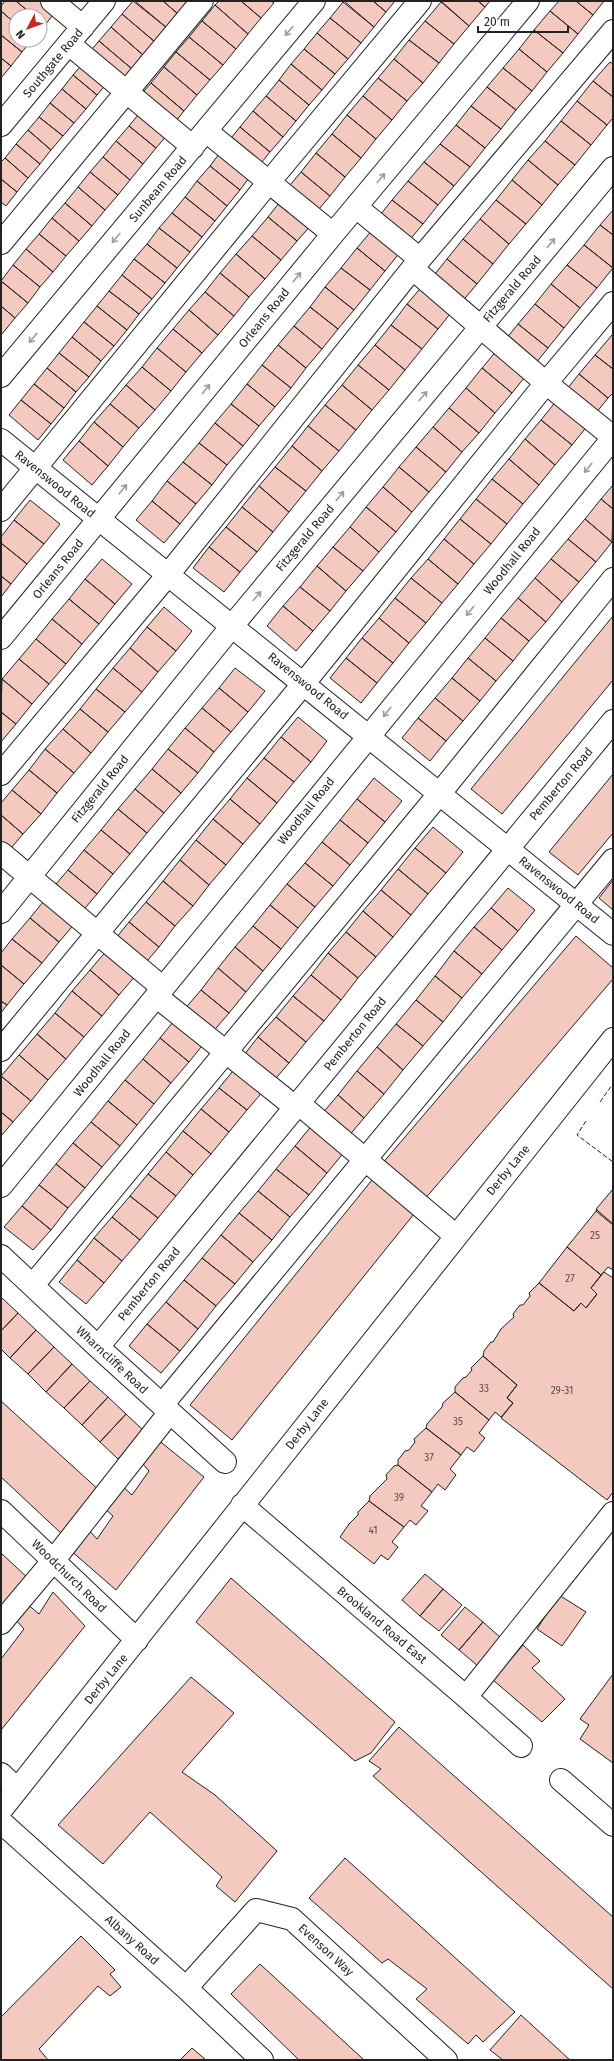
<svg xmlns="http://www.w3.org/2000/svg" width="614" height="2061" font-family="'Fira Sans',sans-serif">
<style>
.building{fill:#f3c9c0;stroke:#222}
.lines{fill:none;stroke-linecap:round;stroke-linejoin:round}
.minor-casing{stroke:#222;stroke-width:24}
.minor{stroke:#fff;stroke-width:22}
.fence{stroke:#222;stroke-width:1;stroke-dasharray:5 2;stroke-linecap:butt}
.oneway{stroke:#9c9c9c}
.labels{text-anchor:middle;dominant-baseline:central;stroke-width:3;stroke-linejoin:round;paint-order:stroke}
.number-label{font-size:10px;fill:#564c4a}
.street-label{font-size:12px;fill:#222;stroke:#fff}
</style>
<rect width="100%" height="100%" fill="#fff"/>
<!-- building -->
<path class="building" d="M5 1H16L34 16H16V24L1 11V6Z
M16 1H44L56 11 45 25 40 21V16H34Z
M133 1 167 28 155 42 122 14Z
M135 1H163L178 14 167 28Z
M163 1H190L178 14Z
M219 1H241L261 18 248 34 215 5Z
M241 1H271L274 3 261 18Z
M344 1H373L386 12 374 27Z
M373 1H395L386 12Z
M441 1H478L485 7 469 26Z
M478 1H490L485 7Z
M559 1H576L593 15 578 34 550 11Z
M576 1H604L593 15Z
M343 2 374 27 361 43 330 18Z
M441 2 469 26 454 44 425 21Z
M215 5 248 34 236 49 202 21Z
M1 11 16 24V40H32L22 52 1 35Z
M550 11 578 34 563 53 534 30Z
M122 14 155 42 143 55 111 27Z
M330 18 361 43 348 59 317 33Z
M202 21 236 49 223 65 189 37Z
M425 21 454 44 439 63 409 40Z
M111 27 143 55 132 69 99 41Z
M534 30 563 53 547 72 519 49Z
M317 33 348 59 335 74 304 49Z
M1 35 22 52 11 66 1 58Z
M189 37 223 65 210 80 176 52Z
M409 40 439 63 423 83 394 59Z
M99 41 132 69 120 83 87 55Z
M304 49 335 74 322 90 291 64Z
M519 49 547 72 532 91 503 68Z
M176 52 210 80 197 95 164 67Z
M1 58 11 66 1 78Z
M394 59 423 83 407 101 378 78Z
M85 61 109 81 97 95 73 75Z
M610 62 613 64V97L593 81Z
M291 64 322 90 309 105 279 80Z
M164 67 197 95 184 111 151 83Z
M503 68 532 91 516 110 487 87Z
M73 75 97 95 86 109 62 89Z
M378 78 407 101 392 120 363 96Z
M279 80 309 105 296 121 266 96Z
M593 81 613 97V118L607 125 577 101Z
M151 83 184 111 172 126 138 98Z
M487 87 516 110 501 129 471 106Z
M62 89 86 109 74 123 50 103Z
M266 96 296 121 283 137 253 111Z
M363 96 392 120 376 139 347 115Z
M577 101 607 125 591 145 561 121Z
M50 103 74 123 63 136 39 117Z
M471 106 501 129 485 148 456 125Z
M142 110 169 133 156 148 129 126Z
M253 111 283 137 270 152 240 127Z
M347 115 376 139 361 158 332 134Z
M39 117 63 136 51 150 28 130Z
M561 121 591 145 575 165 545 141Z
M456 125 485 148 470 167 440 144Z
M129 126 156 148 143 164 116 141Z
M240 127 270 152 257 168 227 143Z
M28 130 51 150 40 164 16 144Z
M332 134 361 158 345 177 316 153Z
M116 141 143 164 130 180 103 157Z
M545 141 575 165 558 185 528 160Z
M16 144 40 164 28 178 5 158Z
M440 144 470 167 454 186 424 162Z
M222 150 252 174 240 190 210 166Z
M316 153 345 177 330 196 301 172Z
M103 157 130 180 118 195 90 172Z
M5 158 28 178 17 192 1 179V162Z
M528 160 558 185 542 205 512 180Z
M424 162 454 186 438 205 408 181Z
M210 166 240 190 227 206 197 181Z
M90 172 118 195 105 210 78 187Z
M301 172 330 196 314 215 285 191Z
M1 179 17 192 6 206 1 202Z
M512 180 542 205 526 224 496 200Z
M197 181 227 206 215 221 185 197Z
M408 181 438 205 423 224 392 200Z
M78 187 105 210 92 226 65 203Z
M185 197 215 221 202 237 172 213Z
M283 198 313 223 297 241 268 217Z
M392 200 423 224 407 243 377 219Z
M496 200 526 224 509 244 480 219Z
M65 203 92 226 79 241 52 218Z
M613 210V235L600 225Z
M172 213 202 237 190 252 159 228Z
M268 217 297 241 281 260 252 236Z
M52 218 79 241 66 256 39 234Z
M480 219 509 244 493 264 463 239Z
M600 225 613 235V268L584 245Z
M159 228 190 252 177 268 147 244Z
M373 229 401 251 385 271 357 248Z
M39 234 66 256 53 272 26 249Z
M252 236 281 260 265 279 236 254Z
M463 239 493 264 477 284 447 259Z
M147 244 177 268 165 283 134 259Z
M584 245 613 268 597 288 567 265Z
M357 248 385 271 370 290 341 268Z
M26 249 53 272 40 287 13 265Z
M236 254 265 279 249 297 220 273Z
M134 259 165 283 152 299 122 275Z
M447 259 477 284 460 304 431 279Z
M13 265 40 287 28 303 1 281Z
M567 265 597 288 580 308 551 284Z
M341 268 370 290 354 310 325 287Z
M220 273 249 297 234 316 205 292Z
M122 275 152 299 139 314 109 291Z
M1 281 28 303 15 318 1 306Z
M424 284 454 309 438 329 407 304Z
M551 284 580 308 564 328 535 304Z
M325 287 354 310 338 329 310 307Z
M109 291 139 314 127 330 97 306Z
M205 292 234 316 218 335 189 310Z
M407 304 438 329 422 349 391 325Z
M535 304 564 328 548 348 518 324Z
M1 306 15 318 2 334 1 333Z
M97 306 127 330 114 346 84 322Z
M310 307 338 329 322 349 294 326Z
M189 310 218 335 202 353 173 329Z
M84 322 114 346 101 361 72 337Z
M518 324 548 348 532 368 502 344Z
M391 325 422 349 405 370 375 345Z
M294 326 322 349 306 368 278 345Z
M173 329 202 353 186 372 157 348Z
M612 335 613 336V369L595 355Z
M72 337 101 361 89 377 59 353Z
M278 345 306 368 291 388 262 365Z
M375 345 405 370 389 390 358 365Z
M157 348 186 372 171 391 142 367Z
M499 348 528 373 512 393 482 368Z
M59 353 89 377 76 392 47 368Z
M595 355 613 369V393L608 398 579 374Z
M262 365 291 388 275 407 247 384Z
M358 365 389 390 372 410 342 385Z
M142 367 171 391 155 410 126 385Z
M47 368 76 392 64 408 34 384Z
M482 368 512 393 495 413 466 388Z
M579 374 608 398 592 418 563 394Z
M34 384 64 408 51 424 21 400Z
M247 384 275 407 259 426 231 404Z
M126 385 155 410 139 428 110 404Z
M342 385 372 410 356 430 325 405Z
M466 388 495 413 479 433 449 408Z
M21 400 51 424 38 440 9 415Z
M557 400 588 425 572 445 541 420Z
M110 404 139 428 123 447 94 422Z
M231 404 259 426 243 446 215 423Z
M325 405 356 430 339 451 308 426Z
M449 408 479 433 462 452 433 427Z
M541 420 572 445 555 465 525 439Z
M94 422 123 447 108 466 79 441Z
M215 423 243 446 227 465 199 443Z
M308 426 339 451 322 471 292 446Z
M433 427 462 452 446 472 416 447Z
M525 439 555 465 539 485 509 459Z
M79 441 108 466 92 485 63 460Z
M199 443 227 465 212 485 183 462Z
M292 446 322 471 306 491 275 467Z
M416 447 446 472 429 492 399 467Z
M509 459 539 485 523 504 492 479Z
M183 462 212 485 196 504 167 481Z
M275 467 306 491 289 512 259 486Z
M399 467 429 492 412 512 383 487Z
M492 479 523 504 507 524 476 499Z
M167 481 196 504 180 524 152 501Z
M613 485V509L601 499Z
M259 486 289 512 273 532 242 507Z
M383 487 412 512 396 532 366 507Z
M476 499 507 524 491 544 460 519Z
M601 499 613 509 612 542 585 519Z
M30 500 60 524 44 544 14 520Z
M152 501 180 524 164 543 136 520Z
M242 507 273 532 257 552 226 527Z
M366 507 396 532 379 552 350 527Z
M460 519 491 544 474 564 444 539Z
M585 519 612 542 596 562 568 539Z
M14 520 44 544 27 564 1 543V537Z
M226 527 257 552 240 572 209 547Z
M350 527 379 552 363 571 333 547Z
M444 539 474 564 458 584 428 559Z
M568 539 596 562 579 582 551 559Z
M1 543 27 564 11 584 1 576Z
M209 547 240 572 224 592 193 568Z
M333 547 363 571 346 591 317 566Z
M102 559 132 584 115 604 85 579Z
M428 559 458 584 442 603 411 578Z
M551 559 579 582 562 602 535 578Z
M317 566 346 591 330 611 300 587Z
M1 576 11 584 1 597Z
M411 578 442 603 426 623 395 598Z
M535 578 562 602 546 622 518 598Z
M85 579 115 604 99 624 69 599Z
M300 587 330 611 313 631 283 606Z
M395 598 426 623 409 643 379 618Z
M518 598 546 622 529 641 501 618Z
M69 599 99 624 82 644 52 619Z
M283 606 313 631 296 651 267 626Z
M164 607 192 631 176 651 147 627Z
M613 616V680L502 814 471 789Z
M379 618 409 643 393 663 362 638Z
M501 618 529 641 513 661 485 638Z
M52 619 82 644 66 664 36 639Z
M147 627 176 651 158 672 130 648Z
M362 638 393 663 377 683 346 658Z
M485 638 513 661 496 681 468 658Z
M36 639 66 664 49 684 19 659Z
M130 648 158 672 142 692 113 668Z
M346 658 377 683 361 703 330 678Z
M468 658 496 681 480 701 452 678Z
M19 659 49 684 32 704 2 679Z
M113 668 142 692 125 712 96 689Z
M235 668 265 691 248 712 219 688Z
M452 678 480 701 463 721 435 698Z
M2 679 32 704 16 724 1 712Z
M219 688 248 712 231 732 202 708Z
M96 689 125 712 108 732 80 709Z
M435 698 463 721 446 741 418 718Z
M202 708 231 732 214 752 185 728Z
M80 709 108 732 91 753 63 729Z
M1 712 16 724 1 742Z
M298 717 327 741 311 762 281 737Z
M418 718 446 741 430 761 402 738Z
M185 728 214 752 198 773 168 749Z
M63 729 91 753 74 773 45 749Z
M281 737 311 762 294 782 264 758Z
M45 749 74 773 57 793 29 770Z
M168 749 198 773 181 793 152 769Z
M264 758 294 782 277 803 247 778Z
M152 769 181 793 164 813 135 789Z
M29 770 57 793 41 814 12 790Z
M613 774V833L578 875 549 852Z
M247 778 277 803 260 824 230 799Z
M374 778 402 801 385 822 357 799Z
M135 789 164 813 147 833 118 809Z
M12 790 41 814 23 834 1 815V803Z
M230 799 260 824 243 844 213 819Z
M357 799 385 822 368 843 340 820Z
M118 809 147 833 130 854 101 830Z
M1 815 23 834 6 854 1 850Z
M213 819 243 844 226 865 196 840Z
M340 820 368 843 350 865 322 842Z
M433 827 463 852 446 873 415 848Z
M101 830 130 854 113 874 84 850Z
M196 840 226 865 209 885 180 860Z
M322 842 350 865 333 886 305 863Z
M415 848 446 873 428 894 398 869Z
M84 850 113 874 97 894 68 870Z
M180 860 209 885 193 906 163 881Z
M305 863 333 886 315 907 287 884Z
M398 869 428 894 411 915 381 890Z
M68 870 97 894 80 914 51 890Z
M613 880V910L599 898Z
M163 881 193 906 175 926 146 902Z
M287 884 315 907 298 928 270 905Z
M508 888 535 910 518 931 491 908Z
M381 890 411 915 393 937 363 911Z
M47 897 77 921 59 942 30 918Z
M146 902 175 926 159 947 129 922Z
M270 905 298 928 281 949 253 926Z
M491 908 518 931 502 950 474 927Z
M363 911 393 937 376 957 346 932Z
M30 918 59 942 42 963 12 939Z
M129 922 159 947 142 967 112 943Z
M253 926 281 949 263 971 235 947Z
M474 927 502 950 482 974 454 951Z
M346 932 376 957 358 978 328 953Z
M576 936 613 968V979L424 1200 382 1164Z
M12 939 42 963 24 984 1 965V953Z
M235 947 263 971 246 992 218 968Z
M108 949 137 974 119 995 90 970Z
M454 951 482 974 462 998 435 976Z
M328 953 358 978 341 1000 311 975Z
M1 965 24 984 7 1005 1 1001Z
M218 968 246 992 229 1013 201 990Z
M90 970 119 995 102 1016 72 991Z
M311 975 341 1000 324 1021 293 996Z
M435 976 462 998 443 1022 416 1000Z
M201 990 229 1013 211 1034 183 1011Z
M72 991 102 1016 84 1037 55 1013Z
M293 996 324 1021 306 1042 276 1017Z
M416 1000 443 1022 423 1046 396 1024Z
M1 1001 7 1005 1 1013Z
M55 1013 84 1037 66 1059 37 1034Z
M177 1017 206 1041 189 1062 160 1038Z
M276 1017 306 1042 289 1063 258 1037Z
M396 1024 423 1046 403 1070 377 1047Z
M37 1034 66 1059 48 1080 19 1055Z
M258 1037 289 1063 271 1084 241 1059Z
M160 1038 189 1062 171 1083 143 1059Z
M377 1047 403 1070 384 1094 357 1071Z
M19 1055 48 1080 31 1101 1 1076Z
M143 1059 171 1083 154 1104 125 1080Z
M237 1066 265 1089 247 1110 219 1088Z
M357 1071 384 1094 364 1118 338 1095Z
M1 1076 31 1101 13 1122 1 1112Z
M125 1080 154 1104 137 1125 108 1101Z
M219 1088 247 1110 229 1132 201 1109Z
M338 1095 364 1118 347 1138 321 1115Z
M108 1101 137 1125 120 1146 91 1122Z
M201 1109 229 1132 211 1154 183 1131Z
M1 1112 13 1122 1 1136Z
M91 1122 120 1146 102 1167 73 1143Z
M313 1124 345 1151 327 1173 295 1146Z
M183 1131 211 1154 193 1175 166 1152Z
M73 1143 102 1167 85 1188 56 1164Z
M295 1146 327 1173 309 1195 276 1169Z
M166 1152 193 1175 176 1196 148 1174Z
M56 1164 85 1188 68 1208 39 1185Z
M276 1169 309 1195 290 1217 258 1191Z
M148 1174 176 1196 158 1218 130 1196Z
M376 1175 418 1209 232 1440 190 1405Z
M39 1185 68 1208 51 1230 22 1206Z
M613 1189V1225L596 1211 597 1208Z
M258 1191 290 1217 272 1240 239 1213Z
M130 1196 158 1218 140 1240 112 1217Z
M22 1206 51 1230 33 1250 4 1227Z
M597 1210 613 1224V1270L608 1267 601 1275 567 1247Z
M239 1213 272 1240 253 1262 221 1235Z
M112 1217 140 1240 122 1261 94 1238Z
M221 1235 253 1262 235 1284 202 1258Z
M94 1238 122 1261 104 1283 77 1260Z
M567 1247 601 1275 591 1288 597 1294 586 1308 581 1303 574 1311 539 1283Z
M202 1258 235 1284 216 1306 184 1280Z
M77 1260 104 1283 86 1304 59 1282Z
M604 1272 613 1278V1492L607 1500 501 1418 513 1403 507 1398 517 1385 483 1356 484 1351 491 1342H493L501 1329 514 1317 513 1314 520 1305H523L530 1296 529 1293 539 1283 574 1311 581 1303 586 1308 597 1294 591 1288Z
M184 1280 216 1306 198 1329 166 1302Z
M1 1297 18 1313 1 1331Z
M166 1302 198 1329 180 1351 147 1324Z
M18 1313 36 1330 10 1358 1 1349V1331Z
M147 1324 180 1351 161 1373 129 1346Z
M36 1330 54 1347 28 1374 10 1358Z
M54 1347 72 1364 46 1392 28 1374Z
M483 1356 517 1385 507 1398 513 1403 501 1417 495 1412 489 1420 455 1392V1387L463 1378 466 1377 472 1370 471 1368Z
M72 1364 90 1381 64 1408 46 1392Z
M90 1381 108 1397 82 1425 64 1408Z
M455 1392 489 1420 479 1433 485 1438 474 1452 467 1447 461 1455 426 1428 427 1424 442 1407 443 1403Z
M108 1397 126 1414 100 1442 82 1425Z
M1 1401 100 1491 63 1535 1 1477Z
M126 1414 144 1431 118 1459 100 1442Z
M426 1428 461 1455 450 1469 456 1475 445 1490 438 1484 432 1492 398 1465V1460L405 1451 409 1450 415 1442 414 1439Z
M157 1439 204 1477 116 1590 69 1549 87 1528 97 1539 113 1516 104 1508 121 1485 132 1495 149 1471 141 1462Z
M398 1465 432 1492 421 1506 428 1511 416 1525 410 1520 404 1527 369 1501 370 1496 387 1479 386 1475 394 1466Z
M369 1501 404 1527 392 1542 398 1547 388 1560 381 1555 374 1564 340 1537 349 1524 358 1515V1512Z
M1 1553 29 1579 1 1612Z
M425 1574 443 1589 420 1616 402 1600Z
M231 1578 395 1722 371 1753 355 1761 196 1622Z
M443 1589 462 1605 439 1631 420 1616Z
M53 1592 85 1626 1 1730V1659L24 1629 14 1618 26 1603 39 1614Z
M559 1595 586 1612 562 1646 537 1629Z
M465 1607 483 1622 459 1650 441 1635Z
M483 1622 501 1638 478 1666 459 1650Z
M523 1645 540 1661 532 1668 565 1699 542 1722 493 1680Z
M613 1674V1763L580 1739 589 1725 580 1719Z
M191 1677 234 1713 182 1772 215 1795 277 1851 235 1902 216 1886 222 1877 150 1812 103 1864 58 1825Z
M399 1727 613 1917V1989L373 1776 381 1769 369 1761Z
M345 1858 515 2012 483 2042 476 2035 468 2044 416 1999 427 1989 388 1959 382 1963 309 1898Z
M81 1936 115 1970 110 1974 121 1987 110 1996 98 1986 39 2049 48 2060H1V2017Z
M260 1964 364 2060H299L231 1994Z
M521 2015 570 2060H503L490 2050Z
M192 2048 206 2060H180Z"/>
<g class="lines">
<!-- minor casing -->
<g class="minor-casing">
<path id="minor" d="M52 1 83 27
M69 44 193 147
M1 125 104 1
M206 131 333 234
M356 207 420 259
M1 243 202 1
M413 269 546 383 613 437
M1 376 314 1
M1 440 613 934
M1 510 269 182 420 1
M1 638 333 234 528 1
M1 774 167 576 420 259 613 31
M1 853 163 988
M1 912 232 626 613 168
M156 996 295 1107
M1 1050 304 683 546 383 613 303
M298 1103 456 1236
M1 1186 613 438
M1 1256 98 1347 225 1462
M33 1285 440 793 613 579
M98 1347 613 721
M162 1405 613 860
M242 1505 466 1697 521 1746
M1 1511 137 1640
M1 1623 53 1561 170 1412
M466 1697 613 1513
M1 1774 17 1789
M561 1780 613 1825
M1 1810 613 1039
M1 1822 186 1988 262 2060
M186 1988 256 1910 292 1919 446 2060"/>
</g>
<!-- minor -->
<use href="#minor" class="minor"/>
<!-- fence -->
<path class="fence" d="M600 1102 612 1085
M586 1121 577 1135 613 1162"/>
</g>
<!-- one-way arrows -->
<defs><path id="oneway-shaft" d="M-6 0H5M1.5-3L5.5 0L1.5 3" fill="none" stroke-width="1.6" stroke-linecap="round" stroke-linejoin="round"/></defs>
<g class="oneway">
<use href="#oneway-shaft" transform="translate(289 31) rotate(130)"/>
<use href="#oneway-shaft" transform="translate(381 178) rotate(-50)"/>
<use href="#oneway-shaft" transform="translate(116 238) rotate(130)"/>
<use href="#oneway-shaft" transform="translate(551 243) rotate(-50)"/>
<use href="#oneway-shaft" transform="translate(297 277) rotate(-51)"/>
<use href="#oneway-shaft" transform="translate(33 338) rotate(130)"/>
<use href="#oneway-shaft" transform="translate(206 389) rotate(-51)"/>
<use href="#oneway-shaft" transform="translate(423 396) rotate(-50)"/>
<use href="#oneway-shaft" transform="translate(588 468) rotate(129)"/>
<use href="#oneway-shaft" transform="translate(123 489) rotate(-51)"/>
<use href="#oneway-shaft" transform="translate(340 496) rotate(-50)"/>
<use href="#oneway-shaft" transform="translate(257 596) rotate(-50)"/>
<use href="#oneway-shaft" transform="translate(470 611) rotate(129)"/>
<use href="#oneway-shaft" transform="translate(387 712) rotate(129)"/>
</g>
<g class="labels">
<!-- number labels -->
<g class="number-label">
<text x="595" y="1236">25</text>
<text x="570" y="1279">27</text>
<text x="484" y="1389">33</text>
<text x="562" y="1391">29-31</text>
<text x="458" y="1422">35</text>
<text x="429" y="1458">37</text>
<text x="399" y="1498">39</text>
<text x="373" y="1531">41</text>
</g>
<!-- street labels -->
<g class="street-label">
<text transform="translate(53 63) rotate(-50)">Southgate Road</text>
<text transform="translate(158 189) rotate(-50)">Sunbeam Road</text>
<text transform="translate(512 289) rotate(-50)">Fitzgerald Road</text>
<text transform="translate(264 318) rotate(-51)">Orleans Road</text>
<text transform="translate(55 484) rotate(39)">Ravenswood Road</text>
<text transform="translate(305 538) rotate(-50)">Fitzgerald Road</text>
<text transform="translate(512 561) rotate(-51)">Woodhall Road</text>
<text transform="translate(58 569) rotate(-51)">Orleans Road</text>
<text transform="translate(308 686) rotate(39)">Ravenswood Road</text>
<text transform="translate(561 784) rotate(-50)">Pemberton Road</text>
<text transform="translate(100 789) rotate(-51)">Fitzgerald Road</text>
<text transform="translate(306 811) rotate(-51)">Woodhall Road</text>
<text transform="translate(559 890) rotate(39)">Ravenswood Road</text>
<text transform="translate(355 1034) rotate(-51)">Pemberton Road</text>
<text transform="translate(102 1063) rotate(-51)">Woodhall Road</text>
<text transform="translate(508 1170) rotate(-51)">Derby Lane</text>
<text transform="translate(149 1284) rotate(-51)">Pemberton Road</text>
<text transform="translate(112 1360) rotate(43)">Wharncliffe Road</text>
<text transform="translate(307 1424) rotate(-52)">Derby Lane</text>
<text transform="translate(69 1576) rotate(44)">Woodchurch Road</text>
<text transform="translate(382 1625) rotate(40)">Brookland Road East</text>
<text transform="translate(106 1679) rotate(-51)">Derby Lane</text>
<text transform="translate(132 1940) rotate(42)">Albany Road</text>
<text transform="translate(326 1950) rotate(43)">Evenson Way</text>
</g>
</g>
<!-- border -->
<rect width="614" height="2061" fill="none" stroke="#222222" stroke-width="4"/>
<!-- north arrow -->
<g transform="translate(28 28) rotate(229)"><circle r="19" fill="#ffffff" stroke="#a7a7a7"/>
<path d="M0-3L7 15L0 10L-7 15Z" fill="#c62828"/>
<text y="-6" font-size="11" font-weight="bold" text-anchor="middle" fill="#222222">N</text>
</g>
<!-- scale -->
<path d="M478 26v6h90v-6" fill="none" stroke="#222222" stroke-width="2"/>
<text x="484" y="26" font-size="12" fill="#222222" stroke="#ffffff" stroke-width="3" paint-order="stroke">20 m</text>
</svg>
